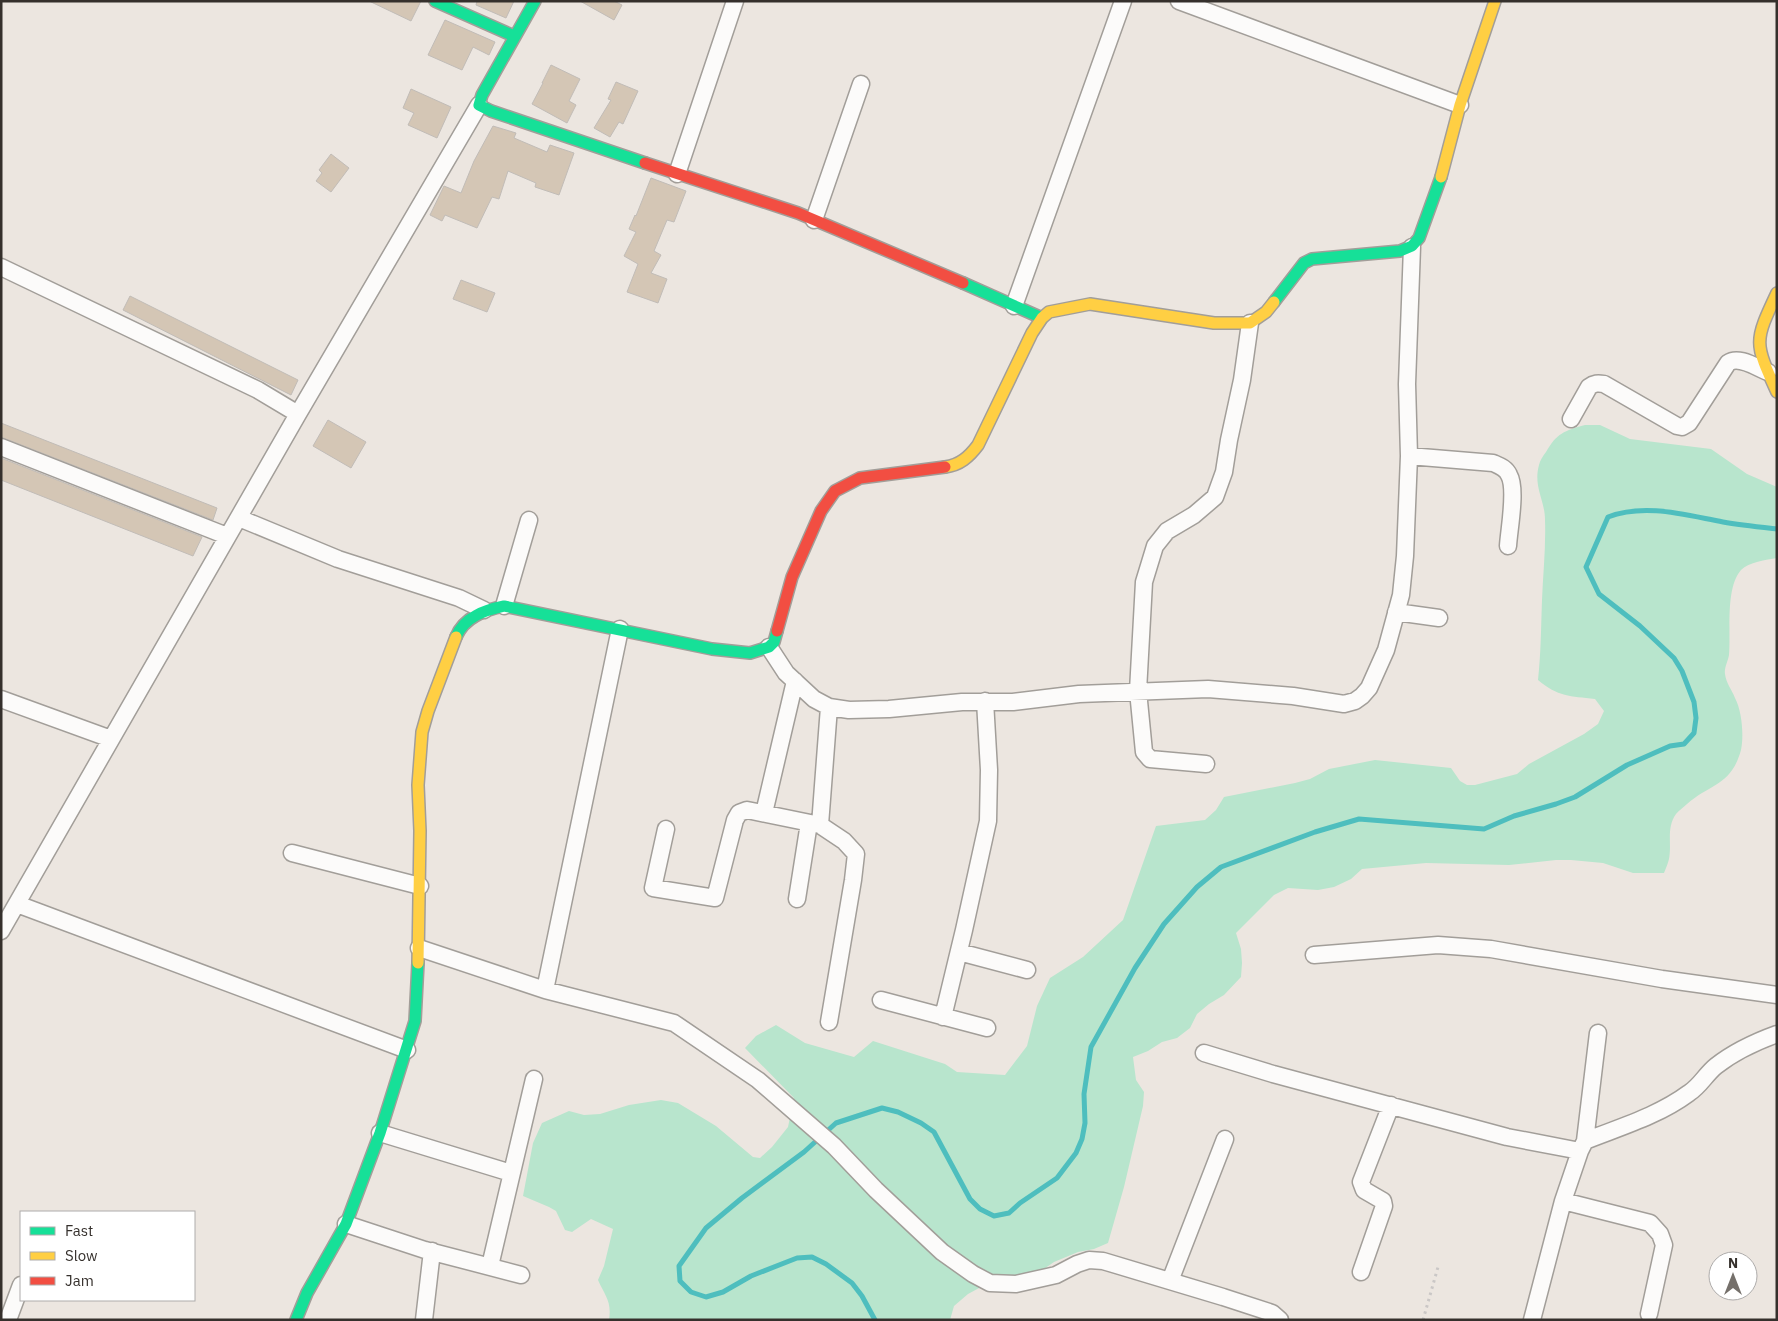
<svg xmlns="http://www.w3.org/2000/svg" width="1778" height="1321" font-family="'IBM Plex Sans',sans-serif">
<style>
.green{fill:#b8e5cd}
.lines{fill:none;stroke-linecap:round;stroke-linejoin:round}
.stream{stroke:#4ebebe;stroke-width:5}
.building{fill:#d4c6b5;stroke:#c1bcb7}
.street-casing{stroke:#a29e99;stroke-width:19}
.fast-casing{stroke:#a29e99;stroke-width:14}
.slow-casing{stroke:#a29e99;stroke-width:14}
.jam-casing{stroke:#a29e99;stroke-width:14}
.path{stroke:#cac7c6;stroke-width:3;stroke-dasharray:2.5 4;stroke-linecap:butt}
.street{stroke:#fcfbfa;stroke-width:16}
.fast{stroke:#16e098;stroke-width:11}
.slow{stroke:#ffcf43;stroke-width:11}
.jam{stroke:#f24e42;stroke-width:11}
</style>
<rect width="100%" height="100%" fill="#ece6e0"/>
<!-- green -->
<path class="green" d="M1585 425H1600L1630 439 1711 449 1747 474 1777 487V558C1766 560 1749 562 1741 570 1725 588 1731 632 1729 655 1728 661 1724 668 1725 674 1726 683 1732 690 1735 698 1742 711 1744 736 1741 750 1731 786 1711 783 1687 804 1684 807 1679 810 1676 814 1666 828 1672 844 1669 859 1668 863 1666 868 1664 873H1633L1603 863 1571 860H1556L1509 865 1426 863 1362 869 1351 879 1334 887 1318 890 1288 888 1274 895 1236 933 1241 949 1242 963 1241 977 1224 995 1209 1004 1197 1014 1190 1028 1177 1038 1162 1042 1148 1051 1133 1057 1136 1080 1144 1092 1143 1106 1124 1187 1108 1243 1094 1249 1078 1252 1054 1262 1041 1271 994 1280 968 1294 954 1306 950 1320H609C612 1301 605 1296 598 1280L604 1266 613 1229 591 1219 572 1232 565 1230 556 1211 549 1207 523 1196 533 1143 542 1123 569 1111 584 1115 600 1114 629 1105 661 1100 678 1103 716 1126 753 1157 760 1158 772 1147 788 1127 794 1098 745 1048 756 1036 776 1025 805 1043 854 1057 873 1041 945 1064 957 1072 1005 1075 1027 1046 1037 1006 1050 978 1083 957 1123 920 1156 826 1205 820 1216 810 1224 797 1295 783 1310 779 1329 769 1375 760 1451 768 1460 781 1467 785H1475L1517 774 1529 764 1584 734 1598 724 1604 711 1595 699C1570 696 1558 697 1538 680 1541 653 1541 627 1542 600 1543 574 1546 547 1545 520 1545 500 1533 487 1539 465 1540 460 1543 456 1546 452 1557 433 1564 431 1585 425Z"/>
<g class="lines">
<!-- stream -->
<path class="stream" d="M875 1320 862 1296 852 1283 826 1264 812 1257 797 1258 751 1276 723 1292 706 1297 691 1292 680 1281 679 1266 706 1228 742 1198 804 1152 836 1123 882 1108 898 1112 921 1123 934 1132 970 1199 980 1209 994 1216 1009 1213 1020 1203 1057 1178 1076 1153 1082 1139 1085 1123 1084 1094 1091 1047 1135 968 1164 924 1197 887 1221 867 1315 832 1359 819 1484 829 1514 816 1556 804 1575 797 1627 765 1670 746 1684 744 1694 733 1696 718 1694 702 1682 671 1674 658 1640 626 1599 594 1586 567 1608 517C1645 503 1685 515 1723 522 1740 525 1759 527 1777 529"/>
</g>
<!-- building -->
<path class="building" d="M369 1H421L411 21Z
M477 1H514L506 18 476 5Z
M580 1H614L622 5 614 20Z
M445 20 495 42 489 55 473 47 462 70 428 55Z
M551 65 580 79 569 101 576 105 567 123 532 104 543 83H542Z
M616 82 638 91 623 124 619 122 610 137 594 128 611 100 608 99Z
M411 89 451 107 437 138 408 125 414 113 403 108Z
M493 126 516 133 514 138 547 152 550 145 574 153 559 195 535 187 536 183 508 171 499 199 492 197 477 228 445 215 442 221 430 215 444 186 461 193 474 161Z
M331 154 349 168 331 192 316 181 322 173 319 170Z
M651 178 686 191 674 222 667 220 654 251 661 255 651 273 667 279 658 303 627 292 638 264 624 256 636 232 629 229 635 215 636 216Z
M461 280 495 293 487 312 453 299Z
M130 296 298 380 291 395 123 310Z
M328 420 366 442 351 468 313 446Z
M1 423 217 508 213 520 1 437Z
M1 458 202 537 193 556 1 480Z"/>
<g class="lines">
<!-- street casing -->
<g class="street-casing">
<path id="street" d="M1179 1 1460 105
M677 174 735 1
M814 220 861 84
M1 267 258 390 298 414
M1014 306 1123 1
M1571 419 1589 387C1594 383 1598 383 1604 384L1677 426 1682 427 1689 423 1728 363C1739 355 1757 368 1768 372
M1 447 227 536
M1409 456 1493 463C1500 466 1506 468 1509 475 1517 489 1509 529 1508 546
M239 518 338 559 459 598 484 610
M504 606 529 520
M1396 612 1439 618
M620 629 545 990 674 1023 758 1080 834 1146 876 1190 942 1252 973 1274 990 1283 1016 1284 1056 1275 1077 1264 1089 1260 1103 1261 1223 1297 1272 1313 1280 1320
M769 647 786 673 814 699 829 707 849 710 889 709 962 702H1013L1079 694 1208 689 1293 696 1344 704 1355 701 1362 696 1369 688 1386 650 1401 595 1405 556 1409 456 1407 384 1412 247
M1 699 111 739
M829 707 820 825 844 841 856 854 853 880 829 1022
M1206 764 1150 759 1144 752 1138 691 1144 582 1155 546 1167 531 1194 515 1215 497 1224 472 1229 440 1242 380 1250 323
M764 813 795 681
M666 829 653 888 715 898 735 820 739 813 747 810 820 825
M292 853 420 886
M797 899 809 823
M17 904 407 1050
M1 931 298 414 479 105
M419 948 545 990
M959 952 1027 970
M1314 955 1438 945 1491 949 1662 979 1777 995
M881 1000 987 1028
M943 1017 964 930 988 821 989 770 985 701
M1204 1053 1273 1074 1507 1137 1580 1151
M380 1133 511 1173
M1585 1141 1598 1033
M1563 1201 1650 1223 1660 1234 1664 1245 1649 1314
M346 1224 425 1250 521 1275
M490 1266 534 1079
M1361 1272 1384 1206 1383 1201 1364 1190 1361 1182 1391 1105
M1170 1281 1225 1139
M8 1320 21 1285
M424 1320 432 1251
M1532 1320 1563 1201 1580 1151 1585 1141C1620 1127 1658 1116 1689 1093 1700 1086 1706 1074 1716 1066 1735 1051 1755 1042 1777 1034"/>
</g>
<!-- fast casing -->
<g class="fast-casing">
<path id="fast" d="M435 1 514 36
M535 1 482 95 479 105 491 111 645 163
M963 283 1042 318
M1274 302 1304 263 1312 259 1400 251 1412 246 1419 238 1441 177
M456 637C464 617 485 610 504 606L712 649 750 653 769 647 774 642 777 631
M296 1320 307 1293 346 1224 380 1133 415 1021 418 963"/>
</g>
<!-- slow casing -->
<g class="slow-casing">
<path id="slow" d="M1441 177 1460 105 1495 1
M1777 293C1754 342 1754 342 1777 392
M945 467C960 465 969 457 978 445L1032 333 1042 318 1049 312 1090 304 1214 323H1250L1266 312 1274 302
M418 963 420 831 418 785 422 732 428 711 456 637"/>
</g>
<!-- jam casing -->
<g class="jam-casing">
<path id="jam" d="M645 163 798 213 963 283
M777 631 792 577 821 511 835 491 860 478 945 467"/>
</g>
<!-- path -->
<path class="path" d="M1423 1320 1438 1267"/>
<!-- street -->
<use href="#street" class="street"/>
<!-- fast -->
<use href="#fast" class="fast"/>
<!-- slow -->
<use href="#slow" class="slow"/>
<!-- jam -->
<use href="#jam" class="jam"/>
</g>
<!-- border -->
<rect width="1778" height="1321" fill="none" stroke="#35302c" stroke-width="5"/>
<!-- legend -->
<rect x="20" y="1211" width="175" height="90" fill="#ffffff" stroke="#aeacab"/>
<rect x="30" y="1227" width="25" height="8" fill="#16e098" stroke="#aeacab"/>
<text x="65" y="1236" font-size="15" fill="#35302c">Fast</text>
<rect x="30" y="1252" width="25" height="8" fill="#ffcf43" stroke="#aeacab"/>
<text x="65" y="1261" font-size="15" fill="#35302c">Slow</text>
<rect x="30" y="1277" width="25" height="8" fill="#f24e42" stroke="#aeacab"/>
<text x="65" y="1286" font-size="15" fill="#35302c">Jam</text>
<!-- north arrow -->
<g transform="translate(1733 1276)"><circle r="24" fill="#ffffff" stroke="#aeacab"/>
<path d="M0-4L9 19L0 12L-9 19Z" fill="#75706b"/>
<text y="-8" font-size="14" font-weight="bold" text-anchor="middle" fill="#35302c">N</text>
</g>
</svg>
